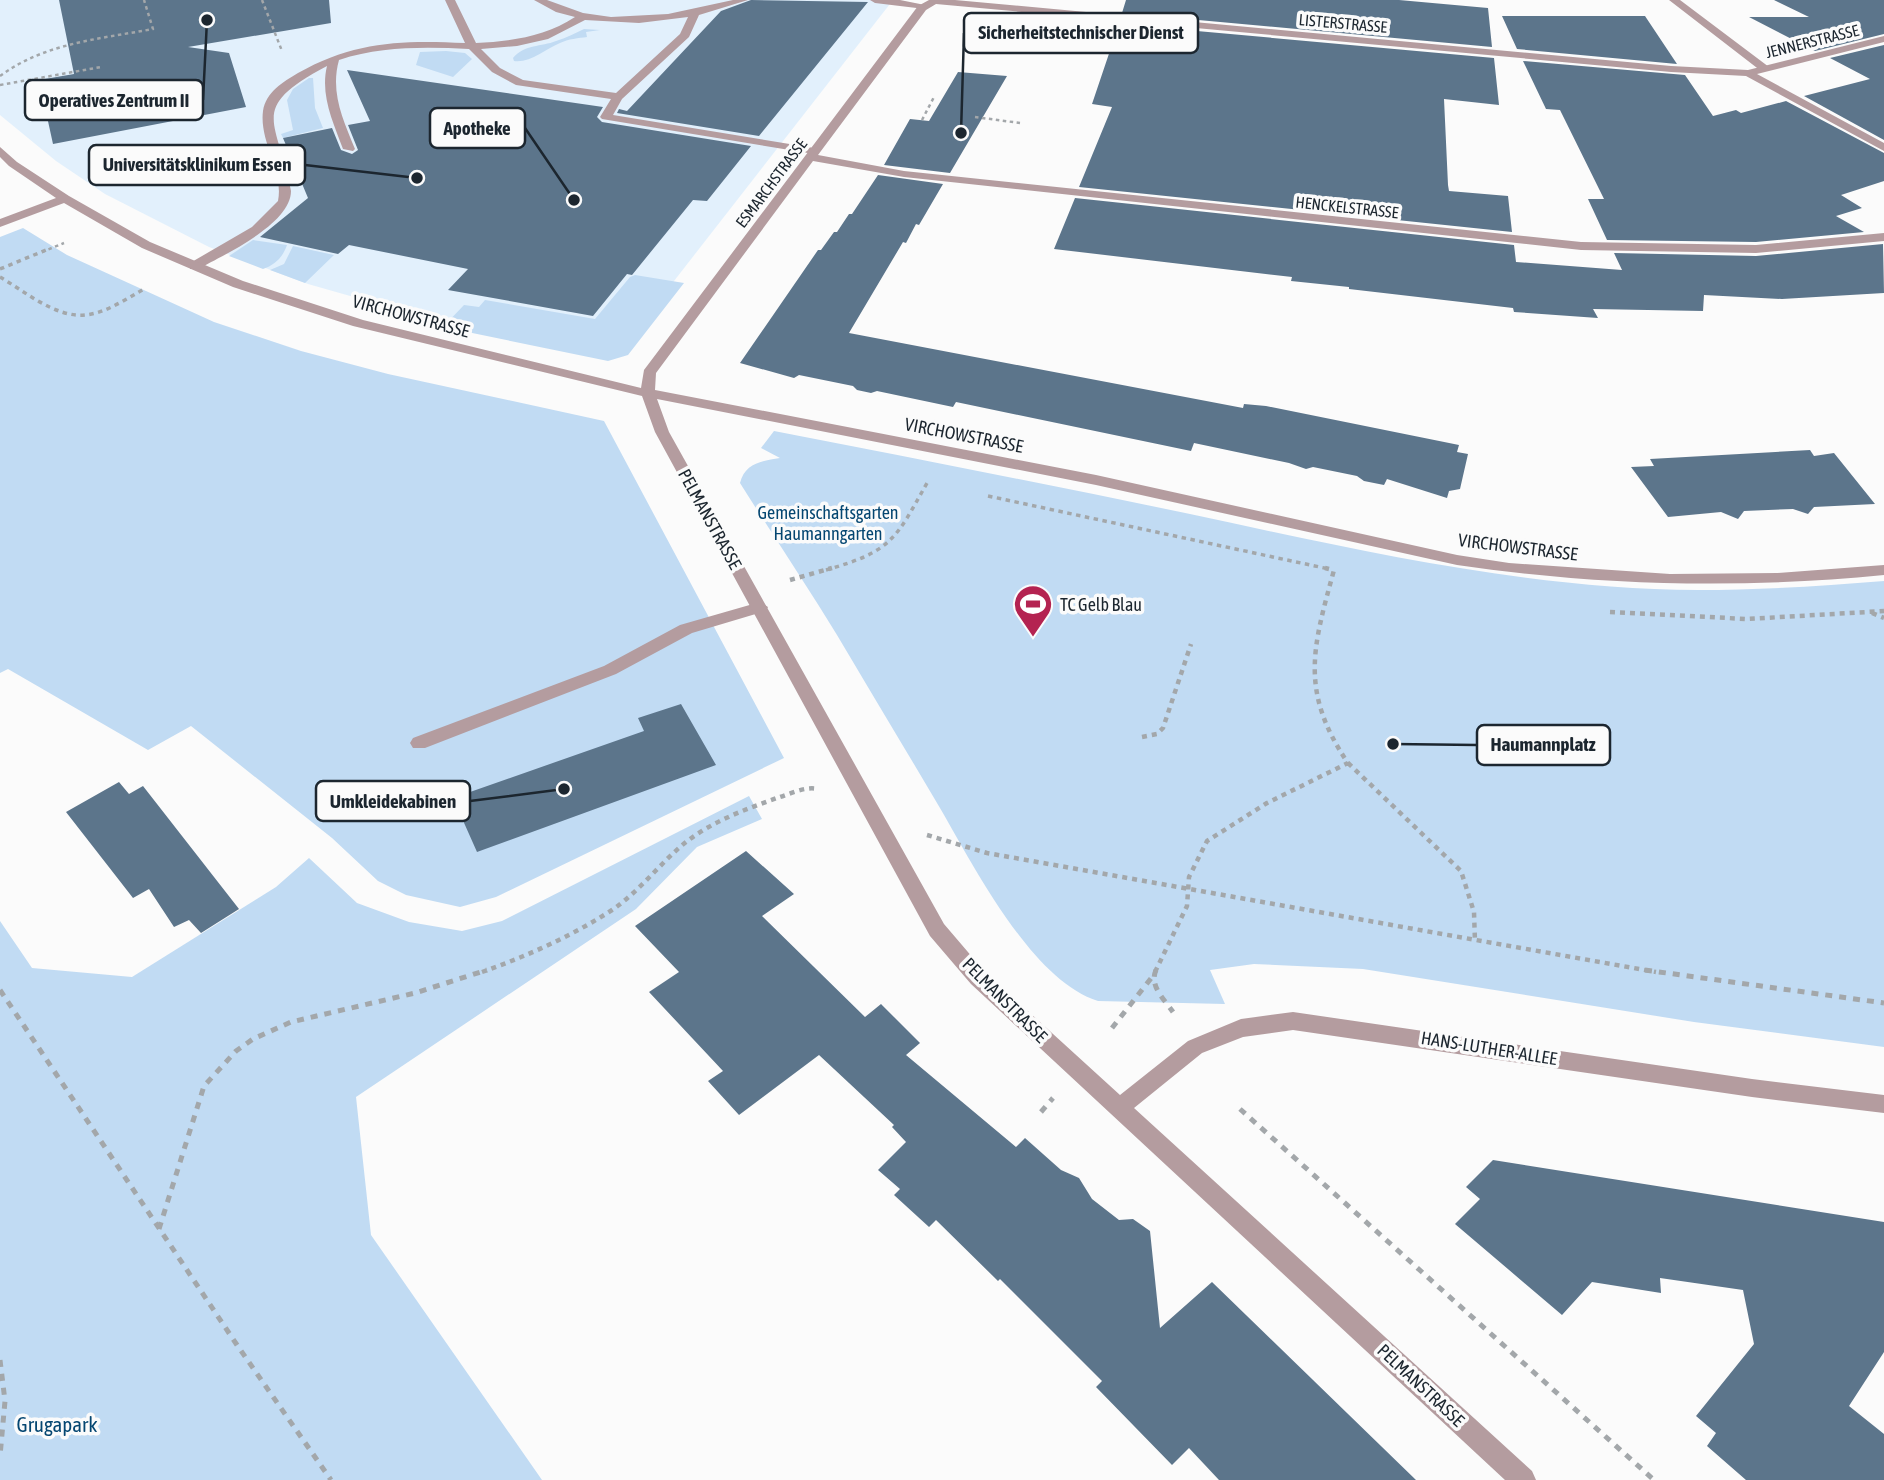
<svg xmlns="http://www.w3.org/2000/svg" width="1884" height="1480" font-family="'Asap Condensed',sans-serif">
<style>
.built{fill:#e2f0fc}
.green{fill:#c1dbf3}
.building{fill:#5c758b}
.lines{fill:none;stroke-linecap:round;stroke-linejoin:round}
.path-far3{stroke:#a3a7aa;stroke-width:2.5;stroke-dasharray:3.5 3.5;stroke-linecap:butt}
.path-far2{stroke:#a3a7aa;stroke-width:3.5;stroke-dasharray:4.5 4.5;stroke-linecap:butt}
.path-far1{stroke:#a3a7aa;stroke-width:4.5;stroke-dasharray:5 5;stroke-linecap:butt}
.path{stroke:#a3a7aa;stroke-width:5;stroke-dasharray:7 7;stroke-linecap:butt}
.lane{fill:#b49c9f;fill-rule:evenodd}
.street{fill:#b49c9f;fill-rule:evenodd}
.labels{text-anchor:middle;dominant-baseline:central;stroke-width:7;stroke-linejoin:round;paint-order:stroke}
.far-street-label{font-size:16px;fill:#1c262f;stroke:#fbfbfb}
.street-label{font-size:18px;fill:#1c262f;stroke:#fbfbfb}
.park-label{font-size:18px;fill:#044671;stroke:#fbfbfb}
.poi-label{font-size:18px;fill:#1c262f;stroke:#fbfbfb;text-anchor:start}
.near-park-label{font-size:21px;fill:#044671;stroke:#fbfbfb}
.leader{fill:none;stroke:#1c262f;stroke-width:2.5}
.callout-dot{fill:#1c262f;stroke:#fbfbfb;stroke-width:2.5}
.callout{fill:#fbfbfb;stroke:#1c262f;stroke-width:2.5}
.callout-label{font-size:19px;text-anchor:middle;font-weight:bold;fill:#1c262f}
</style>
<rect width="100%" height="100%" fill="#fbfbfb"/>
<!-- built -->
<path class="built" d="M0 0H893L621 349 601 353 424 317 308 284 209 247 105 194 56 161 0 115Z"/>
<!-- green -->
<path class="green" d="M584 29 600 30 586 32 587 37C579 38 568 39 560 43 545 49 531 63 514 61L513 58C525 44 541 47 556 41 566 38 575 33 584 29Z
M446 51 465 53 472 59 453 77 416 65 420 52Z
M309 78H313L315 108 323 128 283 138 281 134 293 130 287 100 293 89Z
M23 228 67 255 214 322 301 351 388 374 604 421 784 758 496 897 460 907 406 895 378 881 332 838 191 726 148 750 8 669 0 673V237Z
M253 240 287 245C283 257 275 265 263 269L229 256Z
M293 246 334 255 305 283 270 270 284 264Z
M635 275 684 283 628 355 608 361 443 327 464 305 479 307 485 300 595 319 630 277Z
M774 431C913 458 1051 485 1190 514 1357 550 1526 589 1698 590 1760 590 1822 586 1884 581V1047L1694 1022 1363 969 1254 964 1210 970 1225 1004 1098 1001C1030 980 972 862 937 803 904 747 870 691 837 635 806 584 772 534 740 483 745 463 762 461 780 458L761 448Z
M749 796 762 819 697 847 636 909 356 1097 371 1235 542 1480H0V921L32 968 132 977 276 887 309 858 357 903 409 922 462 931 502 921Z"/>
<!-- building -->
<path class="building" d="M59 0H329L331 23 188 47 229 53 246 107 53 144 39 80 74 74Z
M751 0 868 2 759 136 617 113 619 109 627 111 721 11Z
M1126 0H1399L1488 8 1492 47 1122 13Z
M1774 0H1884V34L1815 51 1749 17H1809Z
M1502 16H1645L1677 64 1517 49Z
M1119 24 1494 58 1499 105 1444 99 1448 185 1449 191 1508 196 1512 232 1079 187 1112 107 1092 104Z
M1884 45V140L1804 96 1870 79 1830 58Z
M1523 61 1685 75 1713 116 1736 110 1741 113 1786 101 1884 153V181L1841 195 1862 208 1836 216 1864 232 1756 242 1607 240 1588 199H1604L1560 110 1546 109Z
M347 70 603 107 597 117 602 122 751 146 707 201 693 200 632 275 627 274 593 316 448 290 468 269 349 245 338 254 260 237 308 198 283 138 332 128 341 150 352 154 358 150 348 125 370 121Z
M958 72 1007 76 950 173 884 165 910 119 929 121Z
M878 175 943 184 919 225 916 224 906 243 903 242 849 333 1243 408 1244 404 1266 406 1459 445 1457 452 1468 454 1460 489 1449 491 1447 498 1387 479 1384 485 1364 481 1357 476 1313 467 1306 469 1289 463 1194 443 1191 451 956 402 953 407 877 391 871 393 857 390 853 386 799 375 794 378 740 363 818 250H821L834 232H837L849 214H852Z
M1075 198 1514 245 1516 262 1622 270 1614 253 1756 256 1883 244 1884 293 1782 299 1704 295 1703 311 1593 309 1598 318 1514 312 1513 308 1349 289V287L1291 281 1292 277 1054 249Z
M1810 450 1814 456 1834 453 1875 504 1814 507 1808 514 1793 509 1744 511 1738 519 1721 512 1668 517 1631 467 1654 466 1650 459Z
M681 704 716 765 477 852 453 798 644 731 638 718Z
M119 782 129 794 143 786 239 909 201 933 189 920 174 927 149 889 133 898 66 812Z
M746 851 794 894 762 916 865 1017 881 1004 920 1043 906 1055 1016 1147 1025 1138 1061 1170 1079 1178 1092 1199 1119 1220 1133 1219 1150 1231 1160 1328 1212 1282 1416 1480H1219L1189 1448 1172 1465 1096 1387 1102 1381 1000 1279 998 1281 936 1220 929 1227 894 1195 900 1189 878 1170 906 1142 892 1127 894 1125 819 1055 739 1115 708 1081 723 1071 649 992 679 972 635 926Z
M1493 1160 1884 1222V1352L1849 1406 1884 1434V1480H1746L1707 1446 1716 1433 1696 1416 1754 1344 1743 1290 1660 1278 1661 1293 1592 1282 1562 1315 1455 1224 1480 1199 1466 1187Z"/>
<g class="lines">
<!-- path-far3 -->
<path class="path-far3" d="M262 0 282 51
M0 76C45 43 99 39 153 29L144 0
M0 85 101 67
M975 117 1020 123
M922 120 934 97
M42 252 64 243"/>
<!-- path-far2 -->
<path class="path-far2" d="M0 269 46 250
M0 277C24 291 56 318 85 315 107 313 127 298 146 288
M988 496 1329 569
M826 570C892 551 895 540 927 483"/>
<!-- path-far1 -->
<path class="path-far1" d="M1325 568 1329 569
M790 580 832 568
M1610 612 1747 619 1884 611
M1872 613 1884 618
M1142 737 1157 734 1163 728 1191 644
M1348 763 1461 871 1474 912 1475 942
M927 835 987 853 1656 972
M482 972C527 956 572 936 612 910 640 891 660 863 686 842 713 821 746 809 777 798 790 794 805 786 818 789
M1155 972 1187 906 1189 877 1207 841 1267 803 1348 763C1299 691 1313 647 1334 570"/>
<!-- path -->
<path class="path" d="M1156 970C1149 986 1164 999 1173 1012
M1645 970 1884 1003
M0 990 237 1345 331 1480
M1112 1028 1152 977
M1240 1109 1654 1480
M1041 1112 1053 1098
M159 1229 204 1086 236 1051 253 1039 291 1022 415 993 487 970
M0 1360 5 1401 0 1456"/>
<!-- lane -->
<path class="lane" d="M445 0H455L476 43C511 41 545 37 575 17L556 12 534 0H547L583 13 611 17 668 14 733 0H748L699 15 689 37 622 99 613 115 814 148 820 151 814 154 602 119 600 117 611 99 516 85 492 72 469 49C425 47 382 46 339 60 330 92 343 120 355 149L353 151 343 149C333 122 320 95 327 66 246 109 278 119 291 191 291 224 224 255 198 269H190V263L252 227 278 201C284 171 259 142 263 111 266 92 283 82 298 73 354 41 403 40 465 43ZM688 17 680 34 616 93 523 80 500 68 481 49 517 46 548 39 585 20 639 23Z
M870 0H900L930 6 925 9 875 3Z
M1669 0H1680L1769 67V71H1761Z
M760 602 768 607 766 611 692 633 616 674 425 748H413L410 743 413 738 604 666 680 625Z"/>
<!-- street -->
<path class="street" d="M929 0H955L1671 66 1748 70 1884 36V42L1757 74 1884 143V151L1746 76 1671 72 936 4 926 10 818 155 904 171 1581 242 1756 245 1884 233V241L1756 253 1581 250 904 177 813 161 656 373 655 390 1096 475 1457 555 1509 563 1670 574 1778 573 1884 565V575C1741 589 1600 586 1457 565L1096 485 657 399 669 432 944 924 985 972 1120 1095 1188 1041 1241 1019 1293 1012 1752 1079 1884 1095V1113L1752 1097 1293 1030 1243 1037 1202 1053 1134 1108 1532 1471 1536 1480H1505L971 984 930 936 655 432 642 396 353 326 233 287 142 248 64 203 0 227V219L56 198 9 166 0 157V147L17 162 69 196 150 242 243 281 363 320 641 388 644 370 918 6Z"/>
</g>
<!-- icons -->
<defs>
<g id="stadium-pin" transform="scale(2.0125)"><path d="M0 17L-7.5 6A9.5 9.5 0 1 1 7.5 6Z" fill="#b42351" stroke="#fbfbfb"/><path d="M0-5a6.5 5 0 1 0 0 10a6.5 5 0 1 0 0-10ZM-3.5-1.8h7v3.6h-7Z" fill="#fff"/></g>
</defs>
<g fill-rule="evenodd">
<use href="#stadium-pin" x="1033" y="604"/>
</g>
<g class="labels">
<!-- far-street labels -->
<g class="far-street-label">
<text transform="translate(1343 23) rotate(5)">LISTERSTRASSE</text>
<text transform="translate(1812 41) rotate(-14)">JENNERSTRASSE</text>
<text transform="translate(771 183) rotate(-53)">ESMARCHSTRASSE</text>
<text transform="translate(1347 207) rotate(6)">HENCKELSTRASSE</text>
</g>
<!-- street labels -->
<g class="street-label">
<text transform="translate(411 316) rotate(15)">VIRCHOWSTRASSE</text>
<text transform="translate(964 435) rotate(11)">VIRCHOWSTRASSE</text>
<text transform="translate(710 519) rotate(61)">PELMANSTRASSE</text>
<text transform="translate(1518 547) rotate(7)">VIRCHOWSTRASSE</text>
<text transform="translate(1005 1000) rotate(45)">PELMANSTRASSE</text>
<text transform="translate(1489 1048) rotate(9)">HANS-LUTHER-ALLEE</text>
<text transform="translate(1421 1385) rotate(43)">PELMANSTRASSE</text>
</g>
<!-- park labels -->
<g class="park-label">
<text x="828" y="512">Gemeinschaftsgarten<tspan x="828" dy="21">Haumanngarten</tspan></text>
</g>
<!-- poi labels -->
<g class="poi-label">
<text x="1060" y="604">TC Gelb Blau</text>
</g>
<!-- near-park labels -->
<g class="near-park-label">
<text x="57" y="1424">Grugapark</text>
</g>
</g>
<!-- callouts -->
<path class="leader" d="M961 133L964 33M207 20L203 100M574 200L525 128M417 178L305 165M1393 744L1477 745M564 789L470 801"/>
<g class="callout-dot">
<circle cx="961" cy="133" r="7"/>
<circle cx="207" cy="20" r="7"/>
<circle cx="574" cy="200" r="7"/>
<circle cx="417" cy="178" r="7"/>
<circle cx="1393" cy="744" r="7"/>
<circle cx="564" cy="789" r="7"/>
</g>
<g class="callout">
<rect x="964" y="13" width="234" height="40" rx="7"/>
<rect x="25" y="80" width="178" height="40" rx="7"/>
<rect x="430" y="108" width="95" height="40" rx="7"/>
<rect x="89" y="145" width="216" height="40" rx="7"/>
<rect x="1477" y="725" width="133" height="40" rx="7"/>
<rect x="316" y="781" width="154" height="40" rx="7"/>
</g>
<g class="callout-label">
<text x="1081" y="39">Sicherheitstechnischer Dienst</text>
<text x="114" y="107">Operatives Zentrum II</text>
<text x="477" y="135">Apotheke</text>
<text x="197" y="171">Universitätsklinikum Essen</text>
<text x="1543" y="751">Haumannplatz</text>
<text x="393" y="808">Umkleidekabinen</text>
</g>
</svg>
